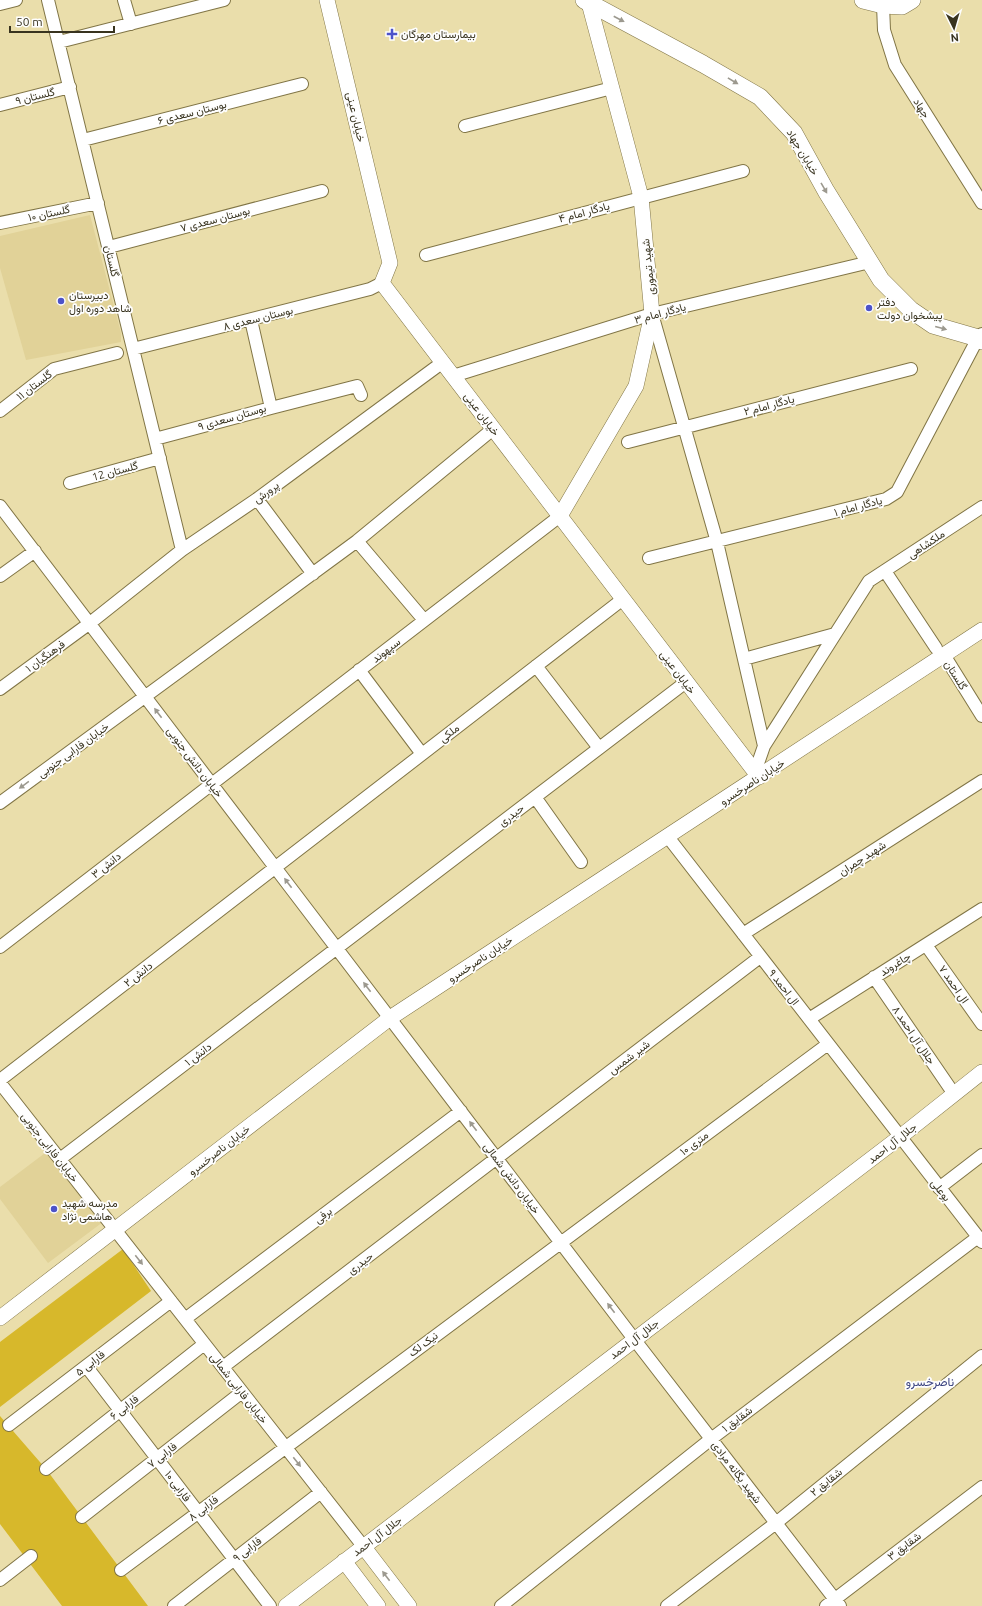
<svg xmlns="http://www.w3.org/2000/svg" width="982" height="1606" font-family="Ubuntu,Vazirmatn,sans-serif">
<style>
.built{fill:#e1d298}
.green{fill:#d7b82b}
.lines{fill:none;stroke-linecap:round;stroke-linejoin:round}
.minor-casing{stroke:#817546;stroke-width:14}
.tertiary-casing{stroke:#817546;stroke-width:16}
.secondary-casing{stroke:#817546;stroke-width:18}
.minor{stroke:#fff;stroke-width:12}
.tertiary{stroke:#fff;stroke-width:15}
.secondary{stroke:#fff;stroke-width:17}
.oneway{fill:#9c998f}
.poi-dot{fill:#4d53c9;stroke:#fefefe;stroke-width:1.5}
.labels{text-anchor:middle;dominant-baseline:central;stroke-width:3.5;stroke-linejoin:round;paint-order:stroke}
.poi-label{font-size:11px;fill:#38331f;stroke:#fefefe;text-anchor:start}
.street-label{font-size:11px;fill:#38331f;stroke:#fefefe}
.neighbourhood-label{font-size:12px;fill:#3c4480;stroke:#fefefe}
</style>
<rect width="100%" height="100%" fill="#eadeab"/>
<!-- built -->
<path class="built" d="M90 215 121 333V342L26 360 0 268V236Z
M53 1147 107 1219 48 1263 0 1199V1187Z"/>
<!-- green -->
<path class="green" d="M123 1249 151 1291 0 1407V1342Z
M0 1416 46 1469 148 1606H62L0 1524Z"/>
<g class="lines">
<!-- minor casing -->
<g class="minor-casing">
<path id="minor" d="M48 0 182 550
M124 0 131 24
M0 4 16 0
M883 5 884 30 895 65 982 203
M59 42 224 0
M0 105 70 87
M465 126 612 88
M83 140 302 84
M0 223 98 203
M109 247 322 191
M426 255 743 171
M652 314 717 542 764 746 755 772
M133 349 370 289 382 283
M453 376 652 314 870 262
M271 408 357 386 361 395
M0 411 54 369 117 353
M155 439 271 408 251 320
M628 442 911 369
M70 483 160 458
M257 499 313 574
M0 506 634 1339 840 1606
M357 541 424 620
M649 558 886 499 897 492 978 338 982 334
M885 571 936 648
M0 576 35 551
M944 655 982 716
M744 659 835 634
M536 666 599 748
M359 670 422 754
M0 689 90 623 182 550 257 499 443 362
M764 746 869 581 982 507
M535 797 581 862
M0 803 357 541 493 429
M668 837 982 1242
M743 934 982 781
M926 945 982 1024
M0 947 560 516
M874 977 954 1094
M809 1019 982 909
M0 1080 623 599
M0 1083 363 1546
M60 1159 686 682
M939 1188 982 1155
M185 1319 461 1111
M86 1366 270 1606
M223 1367 760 957
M9 1425 171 1301
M46 1469 203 1345
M82 1517 242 1392
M121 1570 828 1044
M0 1580 31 1556
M174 1606 321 1492
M501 1606 711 1439 978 1237
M667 1606 776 1523 982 1356
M826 1606 982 1487"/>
</g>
<!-- tertiary casing -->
<g class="tertiary-casing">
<path id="tertiary" d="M327 0 390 263 382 283 759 777
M560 516 636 386 652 314 641 197 589 3
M0 1318 390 1018 982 630
M363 1546 409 1606
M344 1561 378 1606
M286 1606 900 1137 982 1072"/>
</g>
<!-- secondary casing -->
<g class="secondary-casing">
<path id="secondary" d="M584 0 703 64 760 97 794 133 826 191 881 280 911 310 933 325 978 338 982 341
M863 0 883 5 902 6 912 0"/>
</g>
<!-- minor -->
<use href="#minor" class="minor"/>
<!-- tertiary -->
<use href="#tertiary" class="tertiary"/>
<!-- secondary -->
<use href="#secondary" class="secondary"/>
</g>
<!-- one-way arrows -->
<defs><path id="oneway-solid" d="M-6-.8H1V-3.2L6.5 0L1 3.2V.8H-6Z"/></defs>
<g class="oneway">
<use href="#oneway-solid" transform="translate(619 19) rotate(28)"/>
<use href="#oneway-solid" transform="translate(733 81) rotate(31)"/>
<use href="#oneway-solid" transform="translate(824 188) rotate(60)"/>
<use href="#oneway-solid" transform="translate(941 328) rotate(15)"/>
<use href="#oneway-solid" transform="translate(158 713) rotate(-127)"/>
<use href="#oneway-solid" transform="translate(24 785) rotate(144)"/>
<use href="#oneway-solid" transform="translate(288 883) rotate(-127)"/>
<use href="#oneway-solid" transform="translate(367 987) rotate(-127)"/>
<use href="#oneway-solid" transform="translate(473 1126) rotate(-127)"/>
<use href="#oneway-solid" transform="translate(139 1260) rotate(52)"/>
<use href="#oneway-solid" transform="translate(611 1308) rotate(-127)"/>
<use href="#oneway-solid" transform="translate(297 1462) rotate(52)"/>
<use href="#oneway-solid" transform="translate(386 1576) rotate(-127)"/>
</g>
<!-- markers -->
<g class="poi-dot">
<path d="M390 28h4v4h4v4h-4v4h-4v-4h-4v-4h4z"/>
<circle cx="61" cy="301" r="4"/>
<circle cx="869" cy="308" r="4"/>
<circle cx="54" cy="1209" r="4"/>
</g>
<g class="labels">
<!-- poi labels -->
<g class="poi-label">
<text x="401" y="34">بیمارستان مهرگان</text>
<text x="69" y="295">دبیرستان<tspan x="69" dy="13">شاهد دوره اول</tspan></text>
<text x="877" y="302">دفتر<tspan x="877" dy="13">پیشخوان دولت</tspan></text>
<text x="62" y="1203">مدرسه شهید<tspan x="62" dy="13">ه‍اشمی نژاد</tspan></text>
</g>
<!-- street labels -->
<g class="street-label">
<text transform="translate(35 96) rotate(-14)">گلستان ۹</text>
<text transform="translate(922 108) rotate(58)">جهاد</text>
<text transform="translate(192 112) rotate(-14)">بوستان سعدی ۶</text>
<text transform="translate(356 117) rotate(77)">خیابان عینی</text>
<text transform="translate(803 152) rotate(59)">خیابان جهاد</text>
<text transform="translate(584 212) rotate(-15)">یادگار امام ۴</text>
<text transform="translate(49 213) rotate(-12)">گلستان ۱۰</text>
<text transform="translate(215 219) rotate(-15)">بوستان سعدی ۷</text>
<text transform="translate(112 261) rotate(77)">گلستان</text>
<text transform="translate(648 267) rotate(-96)">شهید تیموری</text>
<text transform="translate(660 313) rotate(-15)">یادگار امام ۳</text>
<text transform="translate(258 318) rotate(-14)">بوستان سعدی ۸</text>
<text transform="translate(34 385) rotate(-37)">گلستان ۱۱</text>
<text transform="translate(769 405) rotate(-15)">یادگار امام ۲</text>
<text transform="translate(482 414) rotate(53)">خیابان عینی</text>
<text transform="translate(232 417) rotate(-16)">بوستان سعدی ۹</text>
<text transform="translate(115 471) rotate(-15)">گلستان 12</text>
<text transform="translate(266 492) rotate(-36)">پرورش</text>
<text transform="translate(858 506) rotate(-15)">یادگار امام ۱</text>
<text transform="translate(926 544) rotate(-34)">ملکشاهی</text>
<text transform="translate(386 650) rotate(-38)">سپهوند</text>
<text transform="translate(45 656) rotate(-36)">فرهنگیان ۱</text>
<text transform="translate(678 672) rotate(53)">خیابان عینی</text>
<text transform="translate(956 675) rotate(58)">گلستان</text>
<text transform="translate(449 733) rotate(-38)">ملکی</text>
<text transform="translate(73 750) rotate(-36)">خیابان فارابی جنوبی</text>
<text transform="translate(195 762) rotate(53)">خیابان دانش جنوبی</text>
<text transform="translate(752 782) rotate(-33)">خیابان ناصرخسرو</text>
<text transform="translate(511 815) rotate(-37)">حیدری</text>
<text transform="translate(862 858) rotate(-33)">شهید چمران</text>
<text transform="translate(106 865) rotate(-38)">دانش ۳</text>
<text transform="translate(480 959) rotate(-33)">خیابان ناصرخسرو</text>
<text transform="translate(895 964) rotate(-32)">چاغروند</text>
<text transform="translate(138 974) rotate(-38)">دانش ۲</text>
<text transform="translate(954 984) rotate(55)">ال احمد ۷</text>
<text transform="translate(784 987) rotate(52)">ال احمد ۹</text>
<text transform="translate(914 1035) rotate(56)">جلال آل احمد ۸</text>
<text transform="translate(198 1054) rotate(-37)">دانش ۱</text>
<text transform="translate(629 1057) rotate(-37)">شیر شمس</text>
<text transform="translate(694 1143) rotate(-37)">۱۰ متری</text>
<text transform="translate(892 1143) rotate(-38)">جلال آل احمد</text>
<text transform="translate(50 1147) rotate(52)">خیابان فارابی جنوبی</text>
<text transform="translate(219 1150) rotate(-38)">خیابان ناصرخسرو</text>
<text transform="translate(512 1178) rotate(53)">خیابان دانش شمالی</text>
<text transform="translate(941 1190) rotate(52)">بوعلی</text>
<text transform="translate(323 1215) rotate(-37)">برفی</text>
<text transform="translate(360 1263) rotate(-37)">حیدری</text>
<text transform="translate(634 1339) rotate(-37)">جلال آل احمد</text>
<text transform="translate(423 1344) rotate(-37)">نیک لک</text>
<text transform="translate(90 1363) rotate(-38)">فارابی ۵</text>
<text transform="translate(239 1388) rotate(52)">خیابان فارابی شمالی</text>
<text transform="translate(124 1407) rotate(-38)">فارابی ۶</text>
<text transform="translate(737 1419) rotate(-37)">شقایق ۱</text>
<text transform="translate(162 1455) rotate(-38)">فارابی ۷</text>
<text transform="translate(737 1472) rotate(53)">شهید یگانه مرادی</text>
<text transform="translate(826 1482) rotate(-39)">شقایق ۲</text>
<text transform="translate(178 1486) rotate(53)">فارابی ۱۰</text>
<text transform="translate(203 1508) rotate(-37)">فارابی ۸</text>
<text transform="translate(377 1536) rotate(-37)">جلال آل احمد</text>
<text transform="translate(904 1546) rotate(-37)">شقایق ۳</text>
<text transform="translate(247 1549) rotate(-38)">فارابی ۹</text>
</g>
<!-- neighbourhood labels -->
<g class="neighbourhood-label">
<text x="930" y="1381">ناصرخسرو</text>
</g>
</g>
<!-- north arrow -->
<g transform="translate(954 28) rotate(175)" stroke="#fefefe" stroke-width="3" paint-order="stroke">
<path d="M0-3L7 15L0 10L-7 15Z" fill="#38331f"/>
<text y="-6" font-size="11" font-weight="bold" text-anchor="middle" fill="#38331f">N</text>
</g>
<!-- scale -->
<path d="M10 26v6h104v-6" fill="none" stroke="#38331f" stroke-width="2"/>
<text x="16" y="26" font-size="12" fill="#38331f" stroke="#fefefe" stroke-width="3" paint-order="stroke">50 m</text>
</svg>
